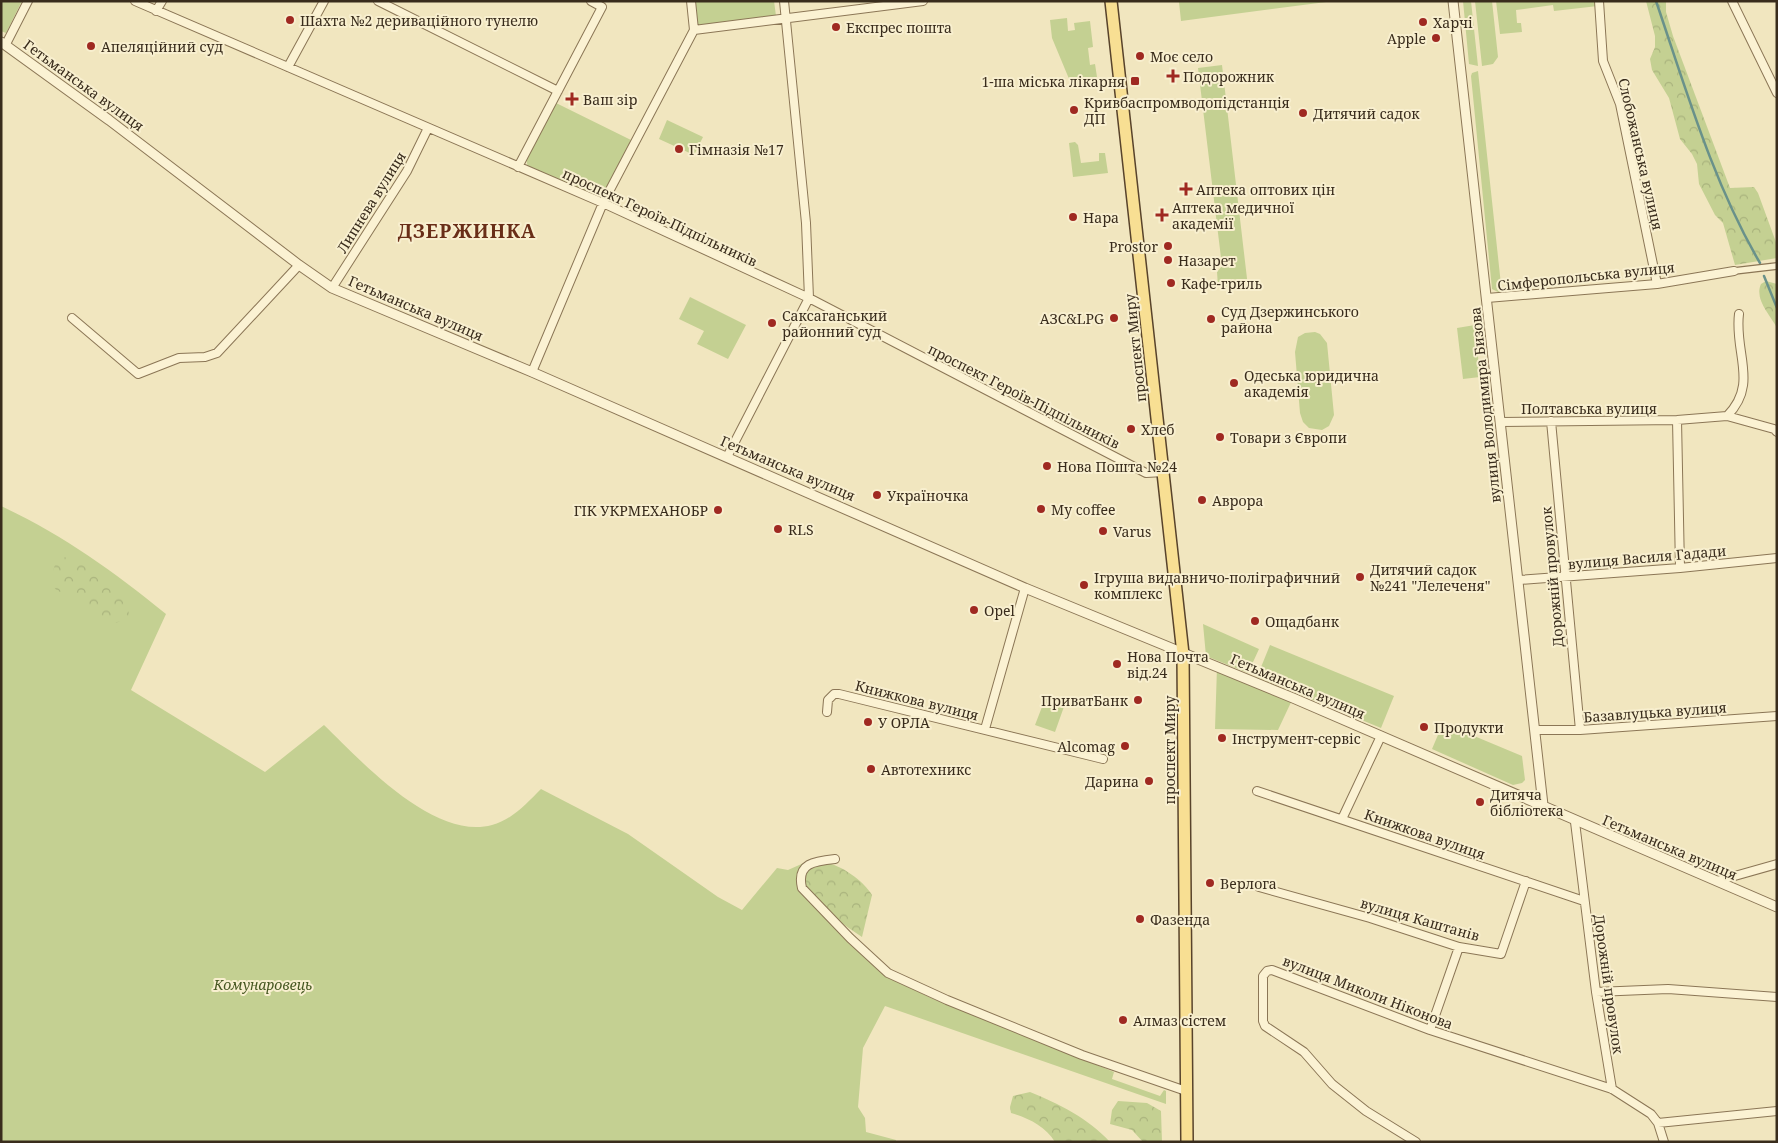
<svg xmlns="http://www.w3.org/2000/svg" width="1778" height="1143" font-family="'Noto Serif',serif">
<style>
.green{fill:#c4d092}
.forest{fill:url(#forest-crowns)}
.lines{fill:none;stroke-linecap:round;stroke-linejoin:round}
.stream{stroke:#69918a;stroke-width:2.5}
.pedestrian-casing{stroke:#8b7656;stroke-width:8}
.minor-casing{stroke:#8b7656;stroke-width:10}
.tertiary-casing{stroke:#8b7656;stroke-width:11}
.primary-casing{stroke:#58432b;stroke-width:14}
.pedestrian{stroke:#fbf2d3;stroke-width:5.5}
.minor{stroke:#fbf2d3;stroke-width:8}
.tertiary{stroke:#fbf2d3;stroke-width:9}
.primary{stroke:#f8df93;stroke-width:11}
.poi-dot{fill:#9f2921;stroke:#f8efcf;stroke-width:2}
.labels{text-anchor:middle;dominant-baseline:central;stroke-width:4;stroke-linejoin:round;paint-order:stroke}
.poi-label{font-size:14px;fill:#392c1c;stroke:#f8efcf;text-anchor:start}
.street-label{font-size:14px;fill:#392c1c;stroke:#f8efcf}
.park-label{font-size:14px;font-style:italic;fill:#465721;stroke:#f8efcf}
.district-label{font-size:19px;font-weight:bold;letter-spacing:1px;fill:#692e18;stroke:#f8efcf}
</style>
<defs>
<pattern id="forest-crowns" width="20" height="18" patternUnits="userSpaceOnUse" patternTransform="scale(1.25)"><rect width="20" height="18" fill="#c4d092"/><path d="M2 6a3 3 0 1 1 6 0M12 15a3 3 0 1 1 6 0" fill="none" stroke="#a9b37d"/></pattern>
</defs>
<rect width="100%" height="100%" fill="#f1e6bf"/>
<!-- green -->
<path class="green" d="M1 1H22L6 33 1 31Z
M693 1H774L776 16 696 26Z
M1183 1H1334L1181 21 1179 2Z
M1463 1H1471L1478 66 1469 64Z
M1475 1H1492L1498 57 1493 64 1482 66Z
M1496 1H1597L1598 6 1554 11 1553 5 1516 10 1517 23H1521L1522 32 1500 34Z
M1067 18 1068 31 1075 30 1074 23 1090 21 1093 47 1088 48 1090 65 1095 64 1097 77 1084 78 1077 85 1072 86 1052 38 1050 20Z
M1222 65 1248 287 1218 286 1217 272 1222 266 1198 68Z
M1478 71 1502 294 1492 289 1471 76 1472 73Z
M556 103 631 140 601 198 528 168 526 158Z
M667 120 703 137 694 155 659 139Z
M1075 142 1078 145 1081 163 1099 161V153H1105L1108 173 1073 177 1069 143Z
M690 297 746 325 728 359 697 344 704 331 679 319Z
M1475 325 1480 377 1463 379 1457 328Z
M1315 332 1320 334 1327 343 1334 415 1329 426 1322 430 1309 428 1303 422 1300 413 1295 352 1298 337 1305 333Z
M1 506C63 535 113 571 166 614L131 690 265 772 324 725C361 761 434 841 492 825 512 820 527 803 541 789L628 834 718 897 742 910 777 868 788 870 806 862C797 871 796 878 799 890L886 976 931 998 1114 1072 1112 1079 1160 1096 1164 1090 1166 1091V1104L885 1006 863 1048 858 1107 865 1118 866 1132 896 1140V1142H1Z
M1203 624 1259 649 1248 673 1206 656Z
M1270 645 1394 696 1381 728 1257 677Z
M1217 667 1293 698 1278 730 1215 729Z
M1047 694 1066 701 1055 732 1035 725Z
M1443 723 1522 756 1525 780 1522 783 1513 785 1432 749Z"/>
<!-- forest -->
<path class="forest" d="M1646 1H1666V12L1673 36 1730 188 1754 187 1758 193 1777 245V258L1735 265 1723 223 1715 215 1699 184 1697 164 1692 154 1680 139 1669 98 1652 70 1650 59 1655 47V36Z
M1766 281 1777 284V328C1770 315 1754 299 1761 284Z
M62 556 89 568 103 581 124 593 130 618 112 624 93 620 80 603 74 589 58 592 52 585C52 574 53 563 62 556Z
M825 863C840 864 864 881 872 895L862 937C839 921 812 905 802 878 807 868 815 866 825 863Z
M1030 1092C1059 1104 1088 1118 1110 1142H1055C1045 1126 1028 1118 1011 1113L1010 1107 1013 1096Z
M1118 1101 1147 1103 1161 1111 1162 1142H1143L1132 1130 1110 1124 1112 1110Z"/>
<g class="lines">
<!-- stream -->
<path class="stream" d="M1656 1C1686 89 1713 183 1760 263
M1764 276 1777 308"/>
<!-- pedestrian casing -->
<g class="pedestrian-casing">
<path id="pedestrian" d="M1734 271 1777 266"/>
</g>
<!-- minor casing -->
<g class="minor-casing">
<path id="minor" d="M135 1 603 203 809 298 1146 473 1164 472
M378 1 558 91
M691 1 694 30
M1599 1 1603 61 1620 104 1657 284
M1732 1 1777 93
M156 11 162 1
M694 30 923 1
M6 44 28 1
M288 67 324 1
M518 167 602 7 591 1
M332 288 407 171 428 128
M1487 298 1657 284 1734 271
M1739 314C1734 353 1759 384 1727 416L1774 429 1777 432
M72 318 138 374 179 358 205 357 217 353 299 265
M532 372 603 203 694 30
M1677 420 1680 568
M1551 421 1580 730
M1501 422 1677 420 1727 416
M727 457 809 298 806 223 784 1
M1519 580 1680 568 1777 558
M827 712 828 700 834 694H839L1103 759
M985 729 1025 588
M1535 730H1580L1777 716
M1257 791 1584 901
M1342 819 1381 736
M1575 822 1596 992 1612 1089
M835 859C815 861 796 863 802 888L850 938 888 973 947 1000 1082 1055 1186 1091
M1717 881 1777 864
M1259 887 1370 918 1459 947 1501 954 1526 881
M1596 992 1668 989 1777 997
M1430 1030 1459 947
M1658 1123 1777 1111
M1416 1142 1366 1111 1332 1084 1304 1052 1265 1026 1263 1021V976L1267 971 1272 970 1430 1030 1612 1089 1651 1114 1658 1123 1664 1142"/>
</g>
<!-- tertiary casing -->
<g class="tertiary-casing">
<path id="tertiary" d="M1453 1 1543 805
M1 42 109 120 299 265 332 288 532 372 1025 588 1293 698 1777 907"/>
</g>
<!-- primary casing -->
<g class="primary-casing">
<path id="primary" d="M1111 1 1183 654 1187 1142"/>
</g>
<!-- pedestrian -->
<use href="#pedestrian" class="pedestrian"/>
<!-- minor -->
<use href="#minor" class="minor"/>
<!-- tertiary -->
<use href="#tertiary" class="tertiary"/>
<!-- primary -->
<use href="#primary" class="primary"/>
</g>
<!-- markers -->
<g class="poi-dot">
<circle cx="290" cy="20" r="5"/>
<circle cx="1423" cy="22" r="5"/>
<circle cx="836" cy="27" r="5"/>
<circle cx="1436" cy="38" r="5"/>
<circle cx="91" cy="46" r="5"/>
<circle cx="1140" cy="56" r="5"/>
<path d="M1170.5 68.5h5v5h5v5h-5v5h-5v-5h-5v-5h5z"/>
<rect x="1130" y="76" width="10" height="10" rx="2.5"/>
<path d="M569.5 91.5h5v5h5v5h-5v5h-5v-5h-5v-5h5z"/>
<circle cx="1074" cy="110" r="5"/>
<circle cx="1303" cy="113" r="5"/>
<circle cx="679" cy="149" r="5"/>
<path d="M1183.5 181.5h5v5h5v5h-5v5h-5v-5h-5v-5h5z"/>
<path d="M1159.5 207.5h5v5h5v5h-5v5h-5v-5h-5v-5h5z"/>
<circle cx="1073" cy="217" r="5"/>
<circle cx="1168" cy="246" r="5"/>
<circle cx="1168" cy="260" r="5"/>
<circle cx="1171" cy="283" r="5"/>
<circle cx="1114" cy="318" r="5"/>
<circle cx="1211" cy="319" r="5"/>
<circle cx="772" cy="323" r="5"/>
<circle cx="1234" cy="383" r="5"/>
<circle cx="1131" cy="429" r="5"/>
<circle cx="1220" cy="437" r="5"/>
<circle cx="1047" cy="466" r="5"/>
<circle cx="877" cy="495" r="5"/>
<circle cx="1202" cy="500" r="5"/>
<circle cx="1041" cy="509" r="5"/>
<circle cx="718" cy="510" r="5"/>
<circle cx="778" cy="529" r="5"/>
<circle cx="1103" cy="531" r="5"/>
<circle cx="1360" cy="577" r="5"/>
<circle cx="1084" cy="585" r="5"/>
<circle cx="974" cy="610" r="5"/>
<circle cx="1255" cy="621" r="5"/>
<circle cx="1117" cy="664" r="5"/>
<circle cx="1138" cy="700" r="5"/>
<circle cx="868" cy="722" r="5"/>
<circle cx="1424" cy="727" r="5"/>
<circle cx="1222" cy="738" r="5"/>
<circle cx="1125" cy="746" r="5"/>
<circle cx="871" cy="769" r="5"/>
<circle cx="1149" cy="781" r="5"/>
<circle cx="1480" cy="802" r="5"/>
<circle cx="1210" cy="883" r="5"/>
<circle cx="1140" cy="919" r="5"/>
<circle cx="1123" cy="1020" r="5"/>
</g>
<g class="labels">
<!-- poi labels -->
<g class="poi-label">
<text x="300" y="20">Шахта №2 дериваційного тунелю</text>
<text x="1433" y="22">Харчі</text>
<text x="846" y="27">Експрес пошта</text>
<text x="1426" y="38" text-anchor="end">Apple</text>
<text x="101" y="46">Апеляційний суд</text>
<text x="1150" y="56">Моє село</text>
<text x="1183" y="76">Подорожник</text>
<text x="1125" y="81" text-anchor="end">1-ша міська лікарня</text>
<text x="583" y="99">Ваш зір</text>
<text x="1084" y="102">Кривбаспромводопідстанція<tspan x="1084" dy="16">ДП</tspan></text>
<text x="1313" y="113">Дитячий садок</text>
<text x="689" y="149">Гімназія №17</text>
<text x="1196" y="189">Аптека оптових цін</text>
<text x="1172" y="207">Аптека медичної<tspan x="1172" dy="16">академії</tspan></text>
<text x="1083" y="217">Нара</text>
<text x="1158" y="246" text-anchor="end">Prostor</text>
<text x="1178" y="260">Назарет</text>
<text x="1181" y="283">Кафе-гриль</text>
<text x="1221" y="311">Суд Дзержинського<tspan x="1221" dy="16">района</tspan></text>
<text x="782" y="315">Саксаганський<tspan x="782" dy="16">районний суд</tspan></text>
<text x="1104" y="318" text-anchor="end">АЗС&amp;LPG</text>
<text x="1244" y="375">Одеська юридична<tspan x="1244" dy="16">академія</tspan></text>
<text x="1141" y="429">Хлеб</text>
<text x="1230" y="437">Товари з Європи</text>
<text x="1057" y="466">Нова Пошта №24</text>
<text x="887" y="495">Україночка</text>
<text x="1212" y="500">Аврора</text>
<text x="1051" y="509">My coffee</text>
<text x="708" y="510" text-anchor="end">ГІК УКРМЕХАНОБР</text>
<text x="788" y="529">RLS</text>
<text x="1113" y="531">Varus</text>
<text x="1370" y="569">Дитячий садок<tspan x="1370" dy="16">№241 "Лелеченя"</tspan></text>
<text x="1094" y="577">Ігруша видавничо-поліграфичний<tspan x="1094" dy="16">комплекс</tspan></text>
<text x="984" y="610">Opel</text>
<text x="1265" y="621">Ощадбанк</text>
<text x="1127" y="656">Нова Почта<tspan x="1127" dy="16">від.24</tspan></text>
<text x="1128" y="700" text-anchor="end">ПриватБанк</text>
<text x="878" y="722">У ОРЛА</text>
<text x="1434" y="727">Продукти</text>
<text x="1232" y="738">Інструмент-сервіс</text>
<text x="1115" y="746" text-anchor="end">Alcomag</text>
<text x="881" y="769">Автотехникс</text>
<text x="1139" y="781" text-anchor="end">Дарина</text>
<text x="1490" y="794">Дитяча<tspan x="1490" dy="16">бібліотека</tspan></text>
<text x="1220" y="883">Beрлога</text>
<text x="1150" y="919">Фазенда</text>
<text x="1133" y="1020">Алмаз сістем</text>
</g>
<!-- street labels -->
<g class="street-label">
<text transform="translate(84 85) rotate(36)">Гетьманська вулиця</text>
<text transform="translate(1641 154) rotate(77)">Слобожанська вулиця</text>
<text transform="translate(371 202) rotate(-58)">Липнева вулиця</text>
<text transform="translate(660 217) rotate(25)">проспект Героїв-Підпільників</text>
<text transform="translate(1586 276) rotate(-6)">Сімферопольська вулиця</text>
<text transform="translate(416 308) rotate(23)">Гетьманська вулиця</text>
<text transform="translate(1135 348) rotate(-96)">проспект Миру</text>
<text transform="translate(1024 396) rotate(27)">проспект Героїв-Підпільників</text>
<text transform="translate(1485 405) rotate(-96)">вулиця Володимира Бизова</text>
<text x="1589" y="408">Полтавська вулиця</text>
<text transform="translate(788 468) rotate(23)">Гетьманська вулиця</text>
<text transform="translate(1647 557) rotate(-5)">вулиця Василя Гадади</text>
<text transform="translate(1552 577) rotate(-95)">Дорожній провулок</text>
<text transform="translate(1298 686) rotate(23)">Гетьманська вулиця</text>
<text transform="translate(917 700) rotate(14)">Книжкова вулиця</text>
<text transform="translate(1655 712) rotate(-4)">Базавлуцька вулиця</text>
<text transform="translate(1169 750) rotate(-90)">проспект Миру</text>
<text transform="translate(1425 834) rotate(19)">Книжкова вулиця</text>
<text transform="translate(1670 847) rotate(23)">Гетьманська вулиця</text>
<text transform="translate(1420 919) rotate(16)">вулиця Каштанів</text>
<text transform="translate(1609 984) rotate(82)">Дорожній провулок</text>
<text transform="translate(1368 992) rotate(21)">вулиця Миколи Ніконова</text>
</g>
<!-- park labels -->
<g class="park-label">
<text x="263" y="984">Комунаровець</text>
</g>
<!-- district labels -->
<g class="district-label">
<text x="467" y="231">ДЗЕРЖИНКА</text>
</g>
</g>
<!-- border -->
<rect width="1778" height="1143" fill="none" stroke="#392c1c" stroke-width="5"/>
</svg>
